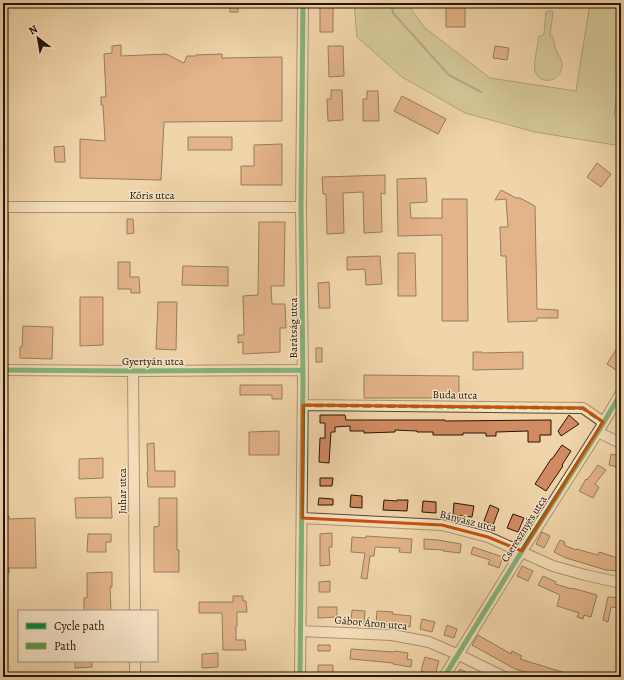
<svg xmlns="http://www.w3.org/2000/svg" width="624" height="680" font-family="Alegreya,serif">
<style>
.green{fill:#b8bd8a;stroke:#6e6948}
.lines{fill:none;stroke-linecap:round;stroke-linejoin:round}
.stream{stroke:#6b776b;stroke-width:2}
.building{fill:#d28a62;stroke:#231506}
.minor-casing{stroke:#56452f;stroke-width:12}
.minor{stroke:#f6e4c8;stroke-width:10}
.quiet{stroke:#50a03d;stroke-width:4;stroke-dasharray:8 4;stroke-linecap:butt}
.cycleway-casing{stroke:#f6e4c8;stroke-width:8}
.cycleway{stroke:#00873e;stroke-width:5}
.marked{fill:none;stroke:#ca4f0b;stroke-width:3;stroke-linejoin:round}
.labels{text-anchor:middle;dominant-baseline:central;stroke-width:3;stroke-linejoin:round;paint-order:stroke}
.street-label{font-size:11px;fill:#231506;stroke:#f6e4c8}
</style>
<rect width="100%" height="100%" fill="#f1d5aa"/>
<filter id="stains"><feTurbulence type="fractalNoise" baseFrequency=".005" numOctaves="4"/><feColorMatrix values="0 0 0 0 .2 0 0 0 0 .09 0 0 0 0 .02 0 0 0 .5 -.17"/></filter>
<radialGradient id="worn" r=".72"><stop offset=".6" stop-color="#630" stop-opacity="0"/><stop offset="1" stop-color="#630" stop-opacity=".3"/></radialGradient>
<!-- green -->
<path class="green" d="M354 3H407L424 27 490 78 576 91 590 3H621V72L614 115 621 116V146L535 132 465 113 402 77 357 37Z
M549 11H552L553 12 550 36 553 37C554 40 554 44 555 47 557 54 563 59 562 67 560 82 540 86 535 71 533 64 538 45 539 36H542L544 34 546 12Z"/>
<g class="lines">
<!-- stream -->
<path class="stream" d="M391 3 393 13 449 75 481 92"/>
</g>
<!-- building -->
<path class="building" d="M230 3H238V12H230Z
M320 3H333V32H320Z
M446 3H465V27H446Z
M121 45V56L166 54 184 63 187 56H196V55L222 54V58L282 57V121L164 122 161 180 80 178V139L105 141 103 105H101V97H106L104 54 112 53V46Z
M328 46H343L344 76 329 77Z
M495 46 509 48 507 60 493 58Z
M331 90H342L343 120 328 121 327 99H331Z
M367 91H378L379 121H363V99H367Z
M402 96 446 119 438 134 394 111Z
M188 137H232V150H188Z
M282 144V185H241V166H254V145Z
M64 146 65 162H55L54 147Z
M597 163 611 174 601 187 587 177Z
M385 175V194L381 193 382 232 364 233 363 192 343 193 344 233 327 234 326 194H323L322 177Z
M426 178 427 202 410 203 411 218H442V199H467L468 321H442V235L398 236 397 179Z
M501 190 516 198H520L535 206 537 309 558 310V318H537V321L508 322 506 256H501L500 227H508L506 199 495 200Z
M127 219H133L134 233 127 234Z
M259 222H285L284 286H271L272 304H285L286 328H280V352L243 354V342L238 343V335H244L243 296 258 295Z
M398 253H415L416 296H398Z
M380 256 382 284 366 285 365 269 347 270V257Z
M118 262H130V277H139L140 293H131V289H118Z
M183 266 228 267V286L182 285Z
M329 282 330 308H319L318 283Z
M80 297H103V345L80 346Z
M158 302H177L176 350 156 349Z
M23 326 53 327 52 359 20 358V347H22Z
M621 342V368L619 372 607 364Z
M316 348H322V362H316Z
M473 352H482V353L523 352V369L473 370Z
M364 375 459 376V398H364Z
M240 385H282V399H272V395H240Z
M320 415H345L346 420H445V421L551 420V435H540V442H528V431L496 432V436H486V433H463V435H433V432H417V431L395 430V432L364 433V431H350V426L335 427V432H331L329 463 319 462 320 438H325V423H320Z
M569 415 579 424 561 436 558 431Z
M279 431V455H249V432Z
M154 443 155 471H175V487H148L147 472H148L147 444Z
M562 445 571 451 562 465 563 466 546 491 535 484 551 459H552Z
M611 454 621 456V468L609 465Z
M103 458V478L79 479V459Z
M598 465 606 470 595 484 599 487 593 498 579 491 586 479 587 480Z
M320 478H333L332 486H320Z
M351 495 362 496V508L350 507Z
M111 497 112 518H76L75 498Z
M159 498H177V550H179V572H154V527L159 526Z
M319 498 333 499V505H318Z
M384 500 397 501V500H408L407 511 383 510Z
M423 501 436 502V513L422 512Z
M454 503 474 506 472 517 453 515Z
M490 505 499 509 493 525 484 521Z
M513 514 524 518 518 532 507 528Z
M3 516H9V519L35 518 36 568H9V573H3Z
M542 532 550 536 544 548 536 544Z
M332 533V547H329L330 565 320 566V534Z
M88 534H111V542H106V552H87Z
M366 536 412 539 411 553 399 552 400 548 375 547 374 556H370L367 579 361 578 365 553 351 552 352 537 366 538Z
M424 539 438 540 461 544 460 553 443 551 444 550 424 549Z
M560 540 565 542 564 545 576 550V549L598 555 599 552 621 559V571L606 570 566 558 554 552Z
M473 547 503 557 499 568 488 564 490 560 471 554Z
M522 566 533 571 528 581 517 576Z
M112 572V587H110L111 611H84V598H87V573Z
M543 576 556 582 555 584 572 589V588L597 595 591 617 584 615 583 619 577 617 579 613 557 606 560 595 538 585Z
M330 581V592H319V582Z
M233 596H243V601H246L247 612H237V626H236V640H245L246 650H223L222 613H199V602H233Z
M608 597 621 598V608L611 607 608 622 603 620Z
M318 607H337V617L318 618Z
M352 610 365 611 364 623 351 622Z
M377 611 393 612 392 614 411 616 410 627 376 624Z
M422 619 435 622 432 632 420 629Z
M447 625 457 629 454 638 444 635Z
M478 635 511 654 512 651 522 656 520 659 575 676V677H542L515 669 472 645Z
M318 645H330V651H318Z
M351 649 394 652 395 651 408 653 407 659 412 660 411 667 393 664V663L373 661 350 659Z
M218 653V667L202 668V654Z
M425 657 439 661 435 675 421 671Z
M75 661H92V667L75 668Z
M318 665H333V677H318Z
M460 669 475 677H455Z"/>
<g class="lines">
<!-- minor casing -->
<g class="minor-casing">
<path id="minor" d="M3 207H301
M3 260V207
M3 370 133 371 303 370
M133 371 135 611
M303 405 583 408 603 422
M598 432 618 442H621
M302 518 442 525 488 537 553 566 585 575 621 583
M300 631 392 635 429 642 459 655 504 677
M135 661V677
M300 677 303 378 301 207 303 3
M444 677 522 551 598 432 621 393"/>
</g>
<!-- minor -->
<use href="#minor" class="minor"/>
<!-- quiet -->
<path class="quiet" d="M303 405 583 408 603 422"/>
<!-- cycleway casing -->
<g class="cycleway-casing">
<path id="cycleway" d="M3 370 133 371 303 370
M300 677 303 378 301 207 303 3
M444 677 522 551 598 432 621 393"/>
</g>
<!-- cycleway -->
<use href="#cycleway" class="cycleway"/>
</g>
<!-- marked area -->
<path d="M0 0H624V680H0ZM303 405 583 408 603 422 522 551 488 537 442 525 302 518Z" fill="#f1d5aa" fill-opacity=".55" fill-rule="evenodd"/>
<path class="marked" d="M303 405 583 408 603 422 522 551 488 537 442 525 302 518Z"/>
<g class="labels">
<!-- street labels -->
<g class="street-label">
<text x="152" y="195">Kőris utca</text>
<text transform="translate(293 328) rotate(-90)">Barátság utca</text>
<text x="153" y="361">Gyertyán utca</text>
<text transform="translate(455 395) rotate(1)">Buda utca</text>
<text transform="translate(122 491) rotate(-90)">Juhar utca</text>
<text transform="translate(468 521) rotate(14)">Bányász utca</text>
<text transform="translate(524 529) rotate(-58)">Cseresznyés utca</text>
<text transform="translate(371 623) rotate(5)">Gábor Áron utca</text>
</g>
</g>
<!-- margin -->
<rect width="624" height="680" fill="none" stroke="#f1d5aa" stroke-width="16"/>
<rect x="4" y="4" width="616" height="672" fill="none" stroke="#231506" stroke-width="2"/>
<rect x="8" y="8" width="608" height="664" fill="none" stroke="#231506"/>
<!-- legend -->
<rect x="18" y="610" width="140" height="52" fill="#f6e4c8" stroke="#a2917a"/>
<rect x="26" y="623" width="20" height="6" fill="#00873e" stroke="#a2917a"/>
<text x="54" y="630" font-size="12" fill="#231506">Cycle path</text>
<rect x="26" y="643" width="20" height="6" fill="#50a03d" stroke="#a2917a"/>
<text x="54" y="650" font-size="12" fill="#231506">Path</text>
<!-- north arrow -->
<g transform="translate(38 38) rotate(329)" stroke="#f6e4c8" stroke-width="3" paint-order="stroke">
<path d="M0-3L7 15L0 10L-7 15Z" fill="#231506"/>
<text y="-6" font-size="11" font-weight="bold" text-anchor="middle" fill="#231506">N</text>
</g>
<rect width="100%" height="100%" filter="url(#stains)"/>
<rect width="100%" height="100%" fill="url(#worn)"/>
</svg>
